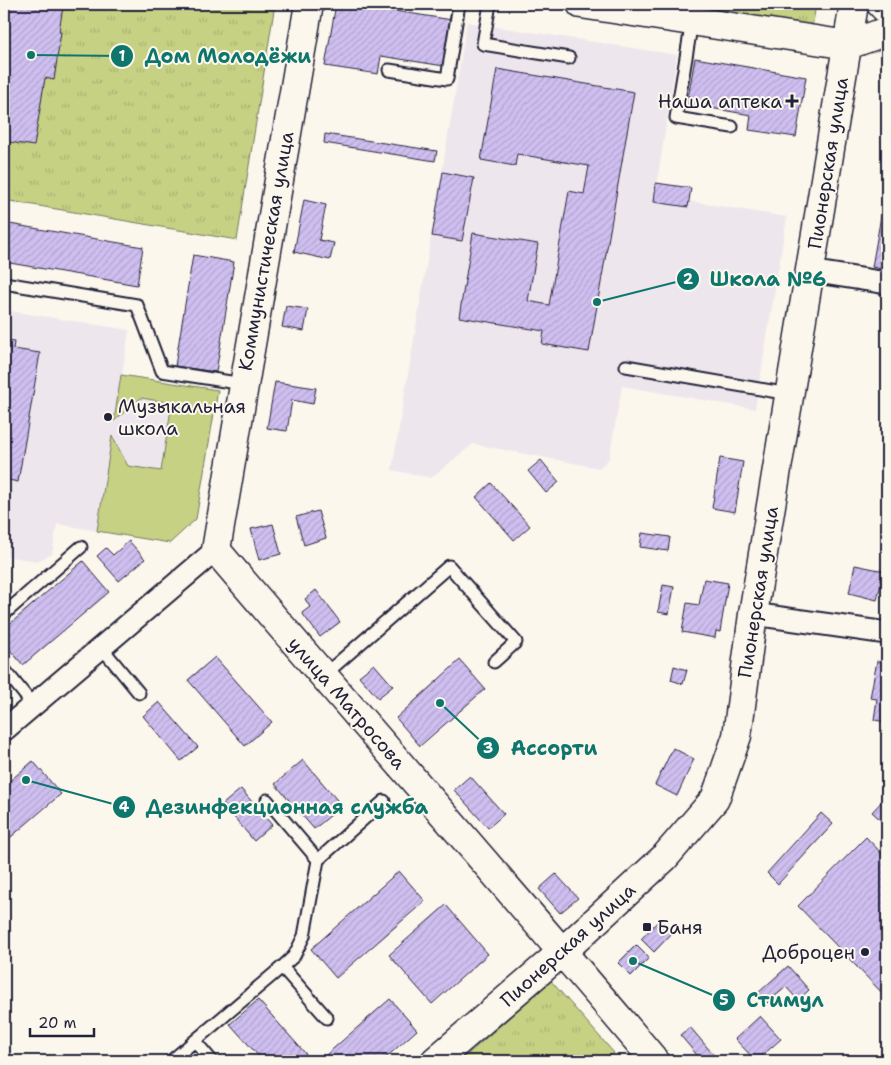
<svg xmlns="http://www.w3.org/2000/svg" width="891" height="1065" font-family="'Shantell Sans',sans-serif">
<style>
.built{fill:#eee6ed}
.grass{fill:#c6d184;stroke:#747a60}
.park{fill:url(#park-tufts);stroke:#747a60}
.building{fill:url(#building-hatch);stroke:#22223b}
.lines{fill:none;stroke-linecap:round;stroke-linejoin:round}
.lane-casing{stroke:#22223b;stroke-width:15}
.street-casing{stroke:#22223b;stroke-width:25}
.secondary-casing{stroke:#22223b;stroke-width:31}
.lane{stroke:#fbf7ec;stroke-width:11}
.street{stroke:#fbf7ec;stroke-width:21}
.secondary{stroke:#fbf7ec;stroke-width:28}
.poi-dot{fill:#22223b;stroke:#fbf7ec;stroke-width:2}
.labels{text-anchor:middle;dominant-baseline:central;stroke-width:4;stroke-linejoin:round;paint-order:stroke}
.poi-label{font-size:19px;fill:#22223b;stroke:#fbf7ec;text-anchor:end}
.street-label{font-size:19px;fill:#22223b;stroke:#fbf7ec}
.leader{fill:none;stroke:#0f766e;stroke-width:2}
.callout-dot{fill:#0f766e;stroke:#fbf7ec;stroke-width:2}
.mark-label{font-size:15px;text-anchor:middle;font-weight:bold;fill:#fff}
.callout-label{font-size:20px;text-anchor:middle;font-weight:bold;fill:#0f766e;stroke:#fbf7ec;stroke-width:4;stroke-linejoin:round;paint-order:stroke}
</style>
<defs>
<pattern id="park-tufts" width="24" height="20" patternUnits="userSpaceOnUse" patternTransform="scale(1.25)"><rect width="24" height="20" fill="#c6d184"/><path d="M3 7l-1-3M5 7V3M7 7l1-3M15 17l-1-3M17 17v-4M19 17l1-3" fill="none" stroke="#aab373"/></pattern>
<pattern id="building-hatch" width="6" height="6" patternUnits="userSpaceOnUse" patternTransform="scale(1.25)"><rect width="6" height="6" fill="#cfbff0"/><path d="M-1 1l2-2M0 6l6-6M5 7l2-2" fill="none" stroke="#b1a4cf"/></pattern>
</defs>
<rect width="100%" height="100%" fill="#fbf7ec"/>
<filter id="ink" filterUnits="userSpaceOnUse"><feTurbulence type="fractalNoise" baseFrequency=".02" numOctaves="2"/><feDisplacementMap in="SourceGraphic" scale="10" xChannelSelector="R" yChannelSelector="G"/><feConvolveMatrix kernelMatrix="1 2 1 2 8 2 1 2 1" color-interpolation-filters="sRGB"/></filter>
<g filter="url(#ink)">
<!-- built -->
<path class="built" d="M467 22 677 55 654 202 688 207 689 201 787 217 755 409 622 386 609 459 599 468 473 444 431 478 392 470Z
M4 310 129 330 122 375 218 390 196 519 170 543 57 524 52 554 37 561 4 556Z"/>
<!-- grass -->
<path class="grass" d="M121 375 218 390 196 519 170 543 97 531 112 436 128 466 161 471 172 403 141 398 114 421Z"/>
<!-- park -->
<path class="park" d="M4 4H48L59 6V4H275L237 240 4 200Z
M656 4H816L813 23 805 29Z
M551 981 614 1053 605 1061H460Z"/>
<!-- building -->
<path class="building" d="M4 4H48L63 6 59 32H61L54 80 45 78 34 146 4 141Z
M336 4H351L452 20 444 66 381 56 378 74 325 66Z
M695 58 806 77 796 137 749 130 751 115 687 104Z
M497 69 634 92 589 352 542 344 544 331 459 317 473 233 538 244 528 301 549 305 569 191 584 194 589 166 517 154 515 166 481 160Z
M325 134 437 151 435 161 324 143Z
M443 172 474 178 462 241 432 236Z
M887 182V270L872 267Z
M656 183 691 188 688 207 654 202Z
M304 200 326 205 319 240 334 243 330 260 294 252Z
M4 223 143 247 137 285 4 262Z
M193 255 234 262 216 372 175 366Z
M286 306 308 309 304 331 282 327Z
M4 340 14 342 13 349 40 353 18 482 4 479Z
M275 382 316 388 313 404 292 400 287 431 267 428Z
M720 458 743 462 735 512 712 508Z
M541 460 559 482 546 493 528 471Z
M491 483 530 526 514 540 476 497Z
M318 511 326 538 304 545 296 517Z
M273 524 281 554 259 560 251 529Z
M642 533 670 537 668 551 640 547Z
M129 541 145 559 119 581 97 556 106 548 113 555Z
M83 561 109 592 23 665 4 643V629Z
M855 565 884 571 877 600 849 593Z
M704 579 728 583 720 632 716 631 715 638 682 632 687 603 699 605Z
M663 585 674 587 669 614 658 612Z
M316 590 340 622 320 637 302 613 310 607 305 599Z
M215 657 272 722 245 746 188 680Z
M460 660 485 689 420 746 396 718Z
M877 661 887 663V722L874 720 877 699 870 698Z
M374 664 393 686 378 698 359 676Z
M674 666 687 670 683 684 671 680Z
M159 702 198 747 181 761 143 716Z
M673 748 694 759 677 796 655 785Z
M303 760 342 806 314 829 275 784Z
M33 761 61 794 4 843V786Z
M470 776 504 814 488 828 454 790Z
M241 789 272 825 254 841 223 804Z
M886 797 887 798V822L885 824 872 812Z
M821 813 833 824 778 884 767 873Z
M866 837 887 859V998L798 906Z
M399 871 425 901 336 978 311 949Z
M556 874 578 898 560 913 539 889Z
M446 905 488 954 432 1004 389 955Z
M660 919 674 931 654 952 641 939Z
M636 945 649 958 631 976 618 963Z
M788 966 809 990 798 1000 786 987 767 1003 758 993Z
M390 999 417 1030 382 1061H331L326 1055Z
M258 1000 312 1061H263L230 1024Z
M760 1016 781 1039 756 1061 735 1039Z
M690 1027 717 1059 715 1061H702L680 1035Z"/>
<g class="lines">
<!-- lane casing -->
<g class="lane-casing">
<path id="lane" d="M490 4 483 44 569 58
M692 21 676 118 732 127
M389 70 447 79 459 4
M4 283 137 305 162 371 243 384
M626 366 789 394
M4 614 81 547
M102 648 139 693
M4 669 33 705
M323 676 449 566 516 642 494 662
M267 800 318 860 304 936 294 956 282 967
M318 860 384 801
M195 1041 212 1061
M171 1061 282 967 327 1018"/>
</g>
<!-- street casing -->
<g class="street-casing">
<path id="street" d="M810 271 887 283
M753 614 887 633
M4 730 216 550"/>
</g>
<!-- secondary casing -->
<g class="secondary-casing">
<path id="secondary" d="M309 4 216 550C361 721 510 889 655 1061
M581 4 848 45 887 31
M881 4 887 10
M435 1061 562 952 664 858 715 799 737 736 753 614 854 4"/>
</g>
<!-- lane -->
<use href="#lane" class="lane"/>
<!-- street -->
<use href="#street" class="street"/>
<!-- secondary -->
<use href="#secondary" class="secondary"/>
</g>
</g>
<!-- markers -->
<g class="poi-dot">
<path d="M789.5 93.5h5v5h5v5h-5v5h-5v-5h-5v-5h5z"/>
<circle cx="108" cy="417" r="5"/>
<rect x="642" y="922" width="10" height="10" rx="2.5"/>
<circle cx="865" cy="952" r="5"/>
</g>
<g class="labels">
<!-- poi labels -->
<g class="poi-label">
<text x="782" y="101">Наша аптека</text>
<text x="118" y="406" text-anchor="start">Музыкальная<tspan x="118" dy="22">школа</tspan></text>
<text x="657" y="927" text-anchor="start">Баня</text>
<text x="855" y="952">Доброцен</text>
</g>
<!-- street labels -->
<g class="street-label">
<text transform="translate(828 163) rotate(-81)">Пионерская улица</text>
<text transform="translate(266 251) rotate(-80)">Коммунистическая улица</text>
<text transform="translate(758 592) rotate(-81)">Пионерская улица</text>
<text transform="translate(347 703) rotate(49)">улица Матросова</text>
<text transform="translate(568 945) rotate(-42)">Пионерская улица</text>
</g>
</g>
<!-- callouts -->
<path class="leader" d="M31 55L122 56M597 302L688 279M440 703L488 748M26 780L124 807M633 961L724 1000"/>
<g class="callout-dot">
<circle cx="31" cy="55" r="5"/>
<circle cx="597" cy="302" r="5"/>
<circle cx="440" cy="703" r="5"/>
<circle cx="26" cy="780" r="5"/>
<circle cx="633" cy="961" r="5"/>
<circle cx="122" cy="56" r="12"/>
<circle cx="688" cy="279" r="12"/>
<circle cx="488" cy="748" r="12"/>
<circle cx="124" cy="807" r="12"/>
<circle cx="724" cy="1000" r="12"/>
</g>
<g class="mark-label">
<text x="122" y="61">1</text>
<text x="688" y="284">2</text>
<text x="488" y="753">3</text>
<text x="124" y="812">4</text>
<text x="724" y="1005">5</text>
</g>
<g class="callout-label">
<text x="228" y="63">Дом Молодёжи</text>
<text x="768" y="286">Школа №6</text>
<text x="554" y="755">Ассорти</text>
<text x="287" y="814">Дезинфекционная служба</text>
<text x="785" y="1007">Стимул</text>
</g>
<!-- margin -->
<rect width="891" height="1065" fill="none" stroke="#fbf7ec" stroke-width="20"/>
<rect x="10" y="10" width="871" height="1045" fill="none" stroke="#22223b" stroke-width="2" filter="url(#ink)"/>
<!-- scale -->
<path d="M30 1028v8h64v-8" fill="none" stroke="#22223b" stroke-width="2.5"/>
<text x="38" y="1028" font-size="15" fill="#22223b" stroke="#fbf7ec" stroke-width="4" paint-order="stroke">20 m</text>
</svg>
